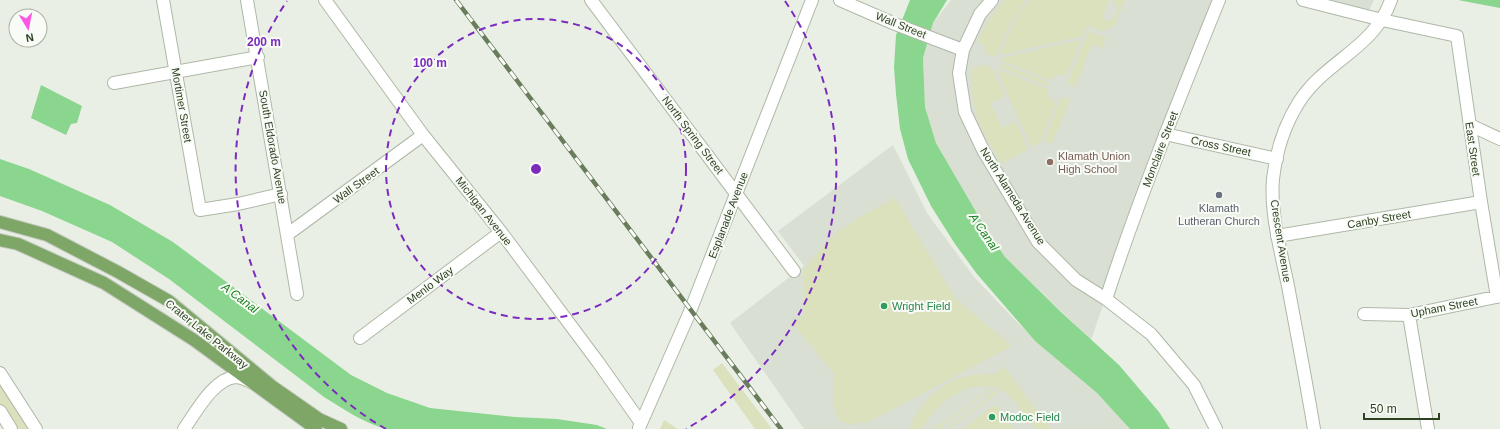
<svg xmlns="http://www.w3.org/2000/svg" width="1500" height="429" font-family="Arial,sans-serif">
<style>
.built{fill:#d9dfd3}
.green{fill:#dbe0bd}
.water{fill:#8ad68e}
.lines{fill:none;stroke-linecap:round;stroke-linejoin:round}
.minor-casing{stroke:#aeb8a7;stroke-width:14}
.major-casing{stroke:#c4cac1;stroke-width:14}
.minor{stroke:#fff;stroke-width:12}
.major{stroke:#7ea667;stroke-width:12}
.rail-casing{stroke:#697d5d;stroke-width:4.5}
.rail{stroke:#f9fbf6;stroke-width:3;stroke-dasharray:9;stroke-linecap:butt}
.ring{fill:none;stroke:#7b2cbf;stroke-width:2;stroke-dasharray:7 5}
.education-dot{fill:#8d6e63;stroke:#f9fbf6;stroke-width:1.5}
.worship-dot{fill:#6b7280;stroke:#f9fbf6;stroke-width:1.5}
.leisure-dot{fill:#2e9e5b;stroke:#f9fbf6;stroke-width:1.5}
.labels{text-anchor:middle;dominant-baseline:central;stroke-width:4;stroke-linejoin:round;paint-order:stroke}
.street-label{font-size:11px;fill:#2e4222;stroke:#f9fbf6}
.education-label{font-size:11px;fill:#785e54;stroke:#f9fbf6;text-anchor:start}
.worship-label{font-size:11px;fill:#5b616d;stroke:#f9fbf6}
.leisure-label{font-size:11px;fill:#27864d;stroke:#f9fbf6;text-anchor:start}
.water-label{font-size:12px;font-style:italic;fill:#18821f;stroke:#f9fbf6}
.centre{fill:#7b2cbf;stroke:#f9fbf6;stroke-width:2}
.ring-label{font-size:12px;text-anchor:middle;font-weight:bold;fill:#7b2cbf;stroke:#f9fbf6;stroke-width:4;stroke-linejoin:round;paint-order:stroke}
</style>
<rect width="100%" height="100%" fill="#eaefe5"/>
<!-- built -->
<path class="built" d="M951 0H1213L1183 73 1091 340 1005 257 986 229 936 143 925 107 923 58 933 23Z
M1323 0H1374L1369 11Z
M893 145 927 213 974 277 1035 341 1097 393 1130 429H804L730 323 804 266 778 231Z"/>
<!-- green -->
<path class="green" d="M1005 0H1026L1010 24 996 57 988 55V53L986 52V50L983 47 984 44 977 42C984 26 993 12 1005 0Z
M1030 0H1109L1102 19 1107 21 1115 18C1120 10 1118 4 1110 0H1125L1114 27 1112 26 1111 28 1109 27 1108 30 1105 29 1104 32 1087 25 1083 36 1000 55C1008 36 1015 15 1030 0Z
M1088 31 1106 38 1102 48 1092 44 1075 87 1067 84Z
M1079 40 1080 41 1067 75H1057L1050 80 1002 61V58Z
M1001 63 1049 82 1047 86 1000 67Z
M980 65 983 66 984 65 992 68 1005 96 990 103 1002 128 1016 121 1028 149 1002 164C981 131 969 107 971 67L974 68 975 66 979 67Z
M998 69 1047 89 1048 97 1056 103 1040 142 1031 147 997 70Z
M1061 97 1070 100 1052 144 1044 141Z
M895 198 955 298 1012 346 867 423 865 424 864 421 852 425 838 420 834 407V374L792 323 804 315V270L820 249 840 230 870 211Z
M722 363 772 429H755L713 370Z
M1004 366 1051 429H1035C1026 418 1017 401 1006 393 975 373 936 401 922 429H909C919 401 943 380 972 375 978 373 990 375 994 374 997 373 1001 368 1004 366Z
M0 380 31 429H13L0 408Z
M990 388 991 389 942 426 943 427 940 429H932L940 423 941 424Z
M996 390 998 393 948 429H945L986 399V397Z
M995 404 1014 429H963Z
M664 420 678 429H660Z"/>
<!-- water -->
<path class="water" d="M910 0H947L933 23 923 58 925 107 936 143 986 229 1005 257 1062 313 1119 365 1159 412 1170 429H1130L1097 393 1035 341 977 274 955 244 931 206 908 159 900 129 896 94 894 67 896 35Z
M1458 0H1500V8Z
M41 85 82 106 77 123 71 124 66 135 31 118Z
M0 159 29 169 110 205 173 242 351 375 387 393 430 408 515 417 557 419 597 425 607 429H385C363 422 343 409 324 397L169 279 112 242 42 211 0 196Z"/>
<g class="lines">
<!-- minor casing -->
<g class="minor-casing">
<path id="minor" d="M163 0 200 210 238 204 281 194
M247 0 297 294
M325 0 423 135 501 232 598 362 641 423
M591 0 794 271
M840 0 895 24 963 50
M992 0 980 14 963 50 959 73 965 112 983 150 1038 242 1076 280 1106 299 1151 334 1194 385 1216 429
M1303 0 1382 20 1457 36 1481 202 1497 297
M114 83 258 57
M1470 125 1500 139
M1165 134 1277 159
M288 234 423 135
M1277 236 1481 202
M1106 299C1139 198 1179 99 1219 0
M1364 314 1409 315 1500 296
M1409 315 1428 429
M360 338 501 232
M0 373 36 429
M0 411 11 429
M639 428 689 314 812 0
M184 429C196 412 214 378 236 377 241 377 246 380 251 382
M1314 429C1306 381 1297 334 1288 286 1281 252 1270 213 1273 179 1276 152 1285 124 1299 102 1326 60 1374 49 1391 0"/>
</g>
<!-- major casing -->
<g class="major-casing">
<path id="major" d="M0 222 47 235 118 272 169 301 273 387 319 419 341 429
M0 240 18 244 104 283 194 340 316 429"/>
</g>
<!-- minor -->
<use href="#minor" class="minor"/>
<!-- major -->
<use href="#major" class="major"/>
<!-- rail casing -->
<g class="rail-casing">
<path id="rail" d="M456 0 781 429"/>
</g>
<!-- rail -->
<use href="#rail" class="rail"/>
</g>
<!-- distance rings -->
<g class="ring">
<circle cx="536" cy="169" r="150"/>
<path d="M386 429A300 300 0 0 1 287 1M785 1A300 300 0 0 1 686 429"/>
</g>
<!-- markers -->
<circle class="education-dot" cx="1050" cy="162" r="4"/>
<circle class="worship-dot" cx="1219" cy="195" r="4"/>
<g class="leisure-dot">
<circle cx="884" cy="306" r="4"/>
<circle cx="992" cy="417" r="4"/>
</g>
<g class="labels">
<!-- street labels -->
<g class="street-label">
<text transform="translate(901 25) rotate(22)">Wall Street</text>
<text transform="translate(182 105) rotate(80)">Mortimer Street</text>
<text transform="translate(693 135) rotate(53)">North Spring Street</text>
<text transform="translate(1221 146) rotate(12)">Cross Street</text>
<text transform="translate(273 147) rotate(80)">South Eldorado Avenue</text>
<text transform="translate(1160 149) rotate(-69)">Monclaire Street</text>
<text transform="translate(1473 149) rotate(82)">East Street</text>
<text transform="translate(356 185) rotate(-36)">Wall Street</text>
<text transform="translate(1013 196) rotate(58)">North Alameda Avenue</text>
<text transform="translate(484 211) rotate(52)">Michigan Avenue</text>
<text transform="translate(728 215) rotate(-69)">Esplanade Avenue</text>
<text transform="translate(1379 219) rotate(-10)">Canby Street</text>
<text transform="translate(1281 241) rotate(81)">Crescent Avenue</text>
<text transform="translate(430 285) rotate(-37)">Menlo Way</text>
<text transform="translate(1444 307) rotate(-11)">Upham Street</text>
<text transform="translate(207 334) rotate(39)">Crater Lake Parkway</text>
</g>
<!-- education labels -->
<g class="education-label">
<text x="1058" y="156">Klamath Union<tspan x="1058" dy="13">High School</tspan></text>
</g>
<!-- worship labels -->
<g class="worship-label">
<text x="1219" y="208">Klamath<tspan x="1219" dy="13">Lutheran Church</tspan></text>
</g>
<!-- leisure labels -->
<g class="leisure-label">
<text x="892" y="306">Wright Field</text>
<text x="1000" y="417">Modoc Field</text>
</g>
<!-- water labels -->
<g class="water-label">
<text transform="translate(984 232) rotate(56)">A Canal</text>
<text transform="translate(240 298) rotate(37)">A Canal</text>
</g>
</g>
<circle cx="536" cy="169" r="6" class="centre"/>
<g class="ring-label">
<text x="264" y="46">200 m</text>
<text x="430" y="67">100 m</text>
</g>
<!-- north arrow -->
<g transform="translate(28 28) rotate(170)"><circle r="19" fill="#f9fbf6" stroke="#a8b1a1"/>
<path d="M0-3L7 15L0 10L-7 15Z" fill="#f958e3"/>
<text y="-6" font-size="11" font-weight="bold" text-anchor="middle" fill="#2e4222">N</text>
</g>
<!-- scale -->
<path d="M1364 413v6h75v-6" fill="none" stroke="#2e4222" stroke-width="2"/>
<text x="1370" y="413" font-size="12" fill="#2e4222" stroke="#f9fbf6" stroke-width="3" paint-order="stroke">50 m</text>
</svg>
